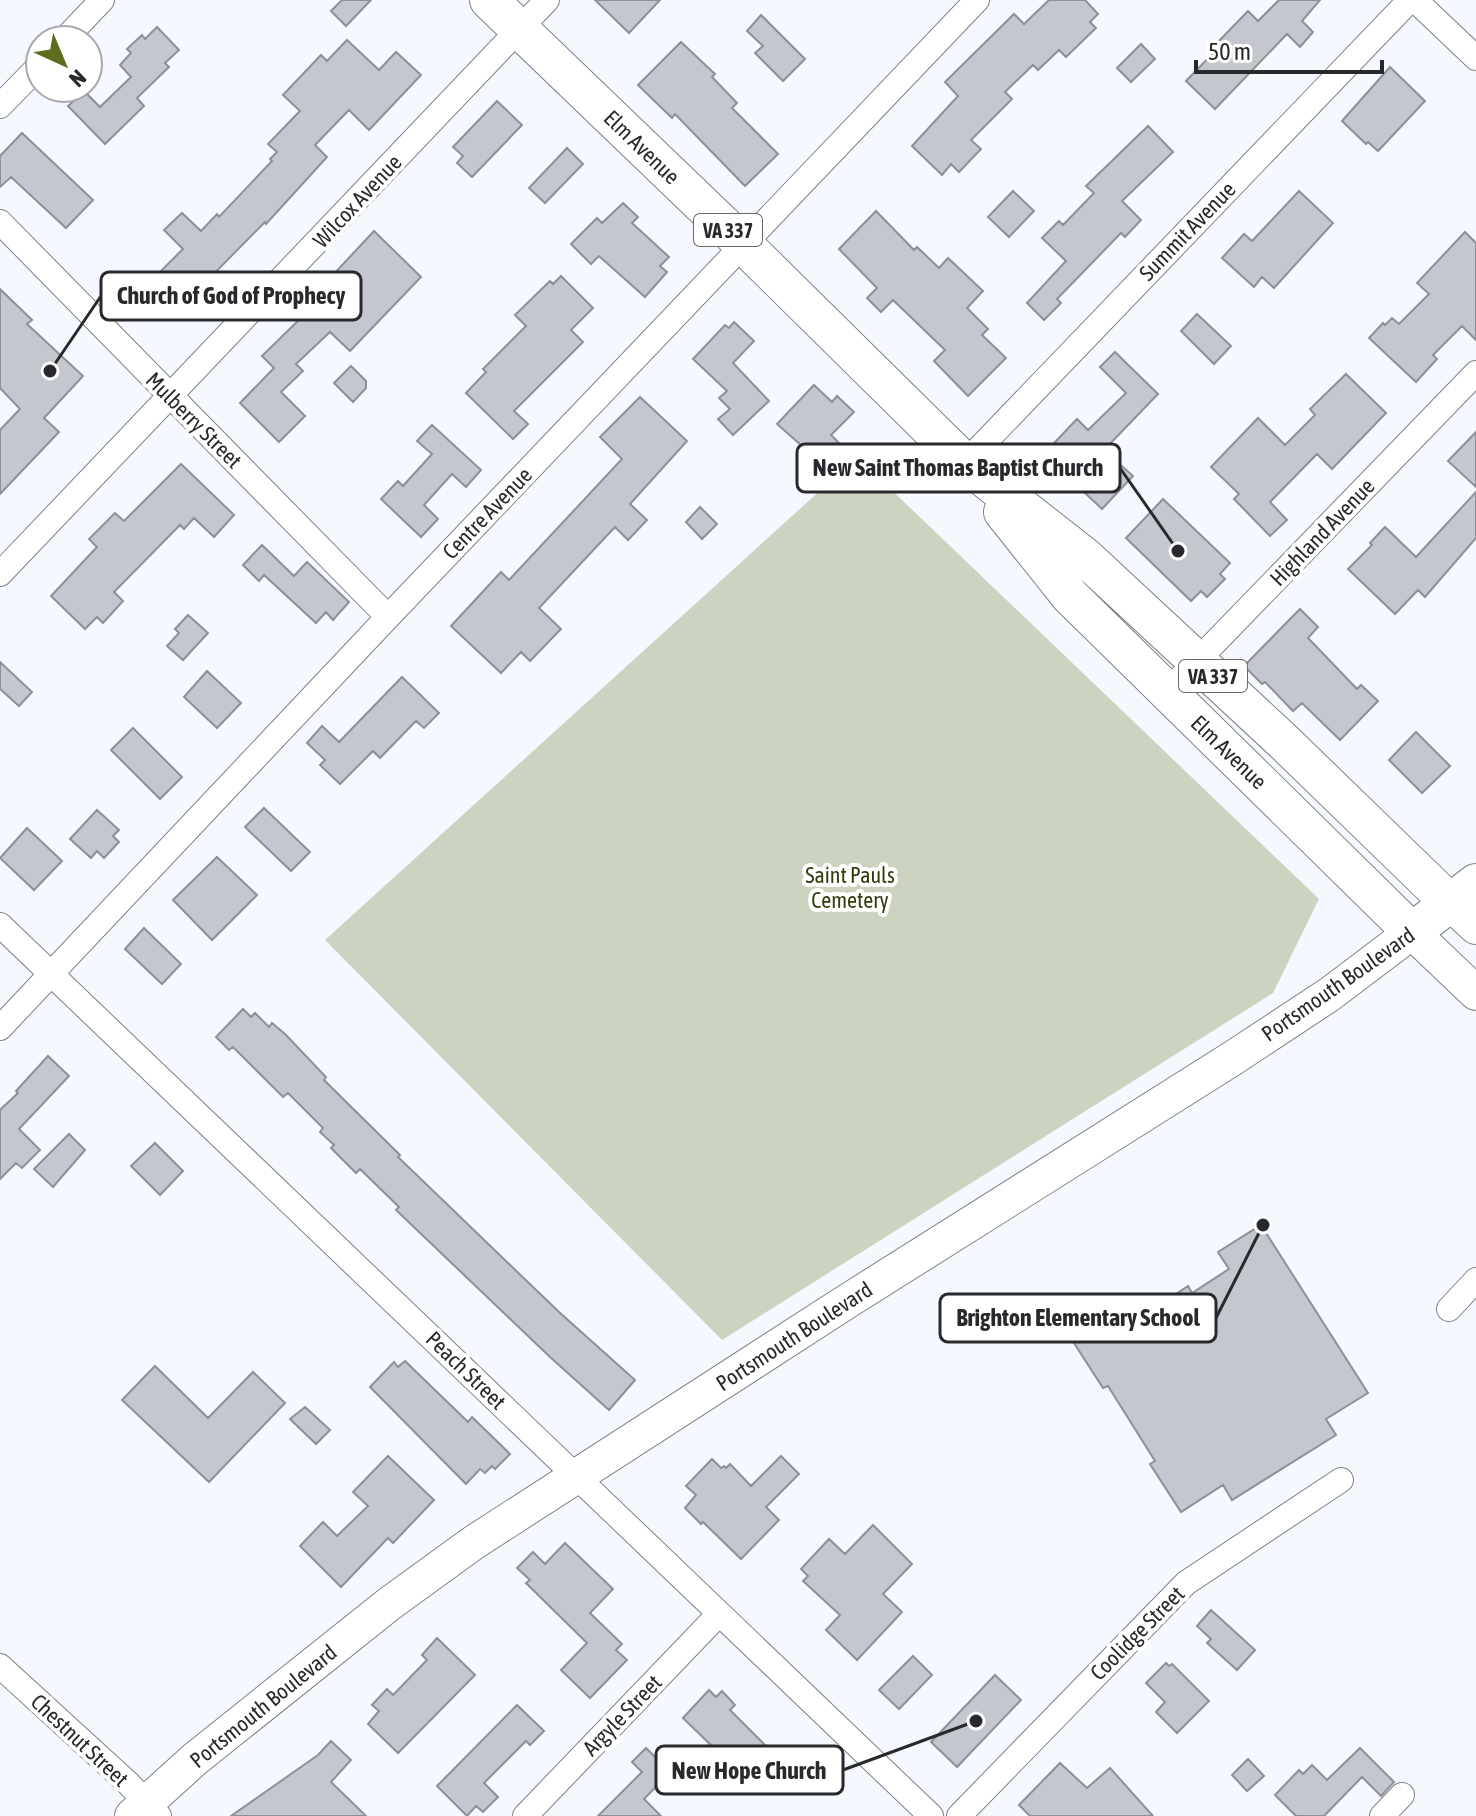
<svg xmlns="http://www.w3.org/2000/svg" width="1476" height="1816" font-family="'Asap Condensed',sans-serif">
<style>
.green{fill:#cdd3c1}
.building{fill:#c4c7cd;stroke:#8d9096;stroke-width:2}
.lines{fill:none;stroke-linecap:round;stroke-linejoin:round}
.minor-casing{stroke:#7e8187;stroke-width:26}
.secondary-casing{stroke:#7e8187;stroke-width:36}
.primary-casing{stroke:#7e8187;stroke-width:40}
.minor{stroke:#fff;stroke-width:24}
.secondary{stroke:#fff;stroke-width:34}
.primary{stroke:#fff;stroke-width:38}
.labels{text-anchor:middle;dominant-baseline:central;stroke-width:8;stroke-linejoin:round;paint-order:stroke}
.shield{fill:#fff;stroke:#68696b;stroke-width:2}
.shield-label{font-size:20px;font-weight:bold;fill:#28292c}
.street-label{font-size:22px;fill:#28292c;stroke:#fff}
.park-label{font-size:22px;fill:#313d0d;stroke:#fff}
.leader{fill:none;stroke:#28292c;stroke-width:3}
.callout-dot{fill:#28292c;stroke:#fff;stroke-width:3}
.callout{fill:#fff;stroke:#28292c;stroke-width:3}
.callout-label{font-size:24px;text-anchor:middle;font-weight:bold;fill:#28292c}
</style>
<rect width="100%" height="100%" fill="#f5f8ff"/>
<!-- green -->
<path class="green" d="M857 457 1319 899 1273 993 722 1340 325 940Z"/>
<!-- building -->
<path class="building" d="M342 0H371L346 26 331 11Z
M595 0H660L629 33Z
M1049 0H1085L1098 14 1090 22 1096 28 1066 57 1059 50 1038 70 1033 65 1005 92 1012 99 971 140 981 149 959 172 951 164 942 175 912 146 958 96 945 82 1014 14 1024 24Z
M1279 0H1320L1302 21 1313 32 1300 47 1287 34 1215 109 1186 81 1217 49 1214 46 1248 11 1258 21Z
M761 15 805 59 783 81 755 53 763 46 747 31Z
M157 27 179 50 165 63 169 67 137 98 144 106 105 144 68 106 84 91 100 107 131 77 120 65 131 53 127 49 142 35 145 39Z
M347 40 379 70 396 52 421 75 369 130 349 110 315 145 327 157 266 224 265 222 182 306 154 278 183 249 164 230 182 213 201 231 217 214 219 217 272 161 270 159 277 152 268 144 300 111 283 95 321 55 327 61Z
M681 42 715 74 712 77 737 103 732 108 778 154 745 186 675 114 672 118 638 85Z
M1141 44 1155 59 1131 82 1117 68Z
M1390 67 1425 101 1378 151 1368 142 1366 144 1342 121Z
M497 101 522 125 472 177 457 163 463 156 453 147Z
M1148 126 1173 152 1122 201 1141 220 1125 237 1121 233 1057 299 1061 303 1044 320 1027 303 1066 261 1042 238 1059 221 1063 225 1094 193 1086 186Z
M22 133 93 200 66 228 11 177 0 187V156Z
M567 148 583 164 545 203 529 188Z
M1013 191 1034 211 1009 237 988 217Z
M1299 191 1333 223 1274 288 1262 277 1254 287 1222 258 1244 234 1252 241Z
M623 203 638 217 632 223 669 257 660 266 667 272 645 297 599 256 591 264 571 244 597 218 602 223Z
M876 211 914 250 917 247 939 268 948 258 983 291 967 308 988 329 982 335 1006 358 968 396 934 361 945 350 893 300 881 312 867 298 877 288 839 249Z
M374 231 421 277 350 351 330 332 296 364 303 371 281 392 305 416 279 442 240 403 274 368 262 356 308 311 303 307Z
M1465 232 1476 243V340L1462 326 1433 355 1437 359 1416 382 1369 338 1383 323 1385 325 1392 318 1399 324 1429 294 1417 283Z
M561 276 593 308 571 330 583 342 514 411 528 424 513 439 466 393 486 372 483 369 526 326 515 315 550 281 553 284Z
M0 289 32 320 27 324 83 376 44 418 59 432 0 494V430L20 409 0 388Z
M1197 314 1231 346 1214 364 1181 331Z
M734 322 754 341 733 363 769 401 733 435 718 419 730 409 719 398 727 391 693 359 725 325 729 328Z
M1115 352 1158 394 1104 450 1133 476 1102 509 1067 476 1061 482 1038 460 1077 419 1088 430 1126 393 1100 367Z
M351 366 366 381V388L353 402 334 383Z
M1346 374 1386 413 1332 469 1317 454 1270 502 1287 520 1270 536 1234 499 1239 494 1211 467 1258 418 1285 445 1315 415 1310 409Z
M814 385 832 402 837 396 854 412 831 435 844 448 829 462 814 448 810 453 777 424Z
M640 397 687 441 630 504 647 520 628 540 615 527 539 608 561 629 530 661 521 652 501 673 451 626 501 572 509 580 622 459 600 437Z
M432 425 481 470 466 487 452 474 424 505 438 519 421 537 381 499 398 481 403 486 432 454 417 441Z
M1476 432V487L1448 461Z
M181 464 234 515 214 537 194 518 184 529 180 525 114 592 123 601 103 623 97 617 85 629 51 596 97 547 89 539 115 513 124 521Z
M1476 492V538L1425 597 1418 590 1395 614 1348 569 1372 545 1370 543 1385 527 1416 557Z
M1163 499 1230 563 1220 574 1225 579 1207 597 1201 591 1191 601 1126 538Z
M700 507 717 524 702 539 686 522Z
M262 545 294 576 307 562 349 602 333 620 326 612 316 623 264 575 259 581 243 565Z
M1300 609 1318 627 1308 638 1357 689 1361 685 1378 701 1340 740 1302 703 1293 711 1265 682 1262 684 1244 666Z
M188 615 208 633 183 660 167 646 179 633 175 629Z
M0 662 32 692 19 706 0 689Z
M207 671 241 703 217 728 184 697Z
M402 677 439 713 424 728 416 721 380 758 373 751 340 784 320 765 325 760 307 743 322 726 339 742Z
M133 728 182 777 160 799 111 750Z
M1416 732 1450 766 1422 793 1389 760Z
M264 808 310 852 291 871 245 827Z
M97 810 119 830 113 836 119 842 104 858 97 851 91 858 70 839Z
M27 828 62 861 34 890 0 858Z
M217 857 257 895 212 940 173 900Z
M144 928 181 964 162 984 125 949Z
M243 1009 251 1017 255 1013 269 1027 272 1023 286 1035 326 1077 324 1080 400 1155 398 1157 559 1312 635 1380 609 1410 550 1357 396 1210 399 1207 360 1169 356 1173 331 1148 334 1145 320 1132 323 1128 288 1093 283 1097 233 1047 229 1050 216 1037Z
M48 1056 69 1076 19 1129 40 1150 22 1168 16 1163 0 1179V1110L18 1093 16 1091Z
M69 1134 85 1150 53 1187 34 1169Z
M155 1143 183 1171 160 1195 131 1166Z
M1261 1225 1368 1393 1326 1419 1336 1435 1232 1500 1223 1485 1181 1512 1150 1464 1155 1461 1108 1386 1103 1388 1074 1343 1116 1317 1127 1334 1164 1311 1160 1305 1188 1286 1192 1293 1229 1269 1218 1252Z
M405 1361 468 1422 472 1417 510 1454 495 1469 492 1466 485 1473 480 1469 466 1484 370 1387 394 1362 398 1367Z
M155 1366 208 1418 253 1372 285 1403 209 1482 122 1400Z
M305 1407 330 1430 316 1444 290 1419Z
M388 1456 434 1500 393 1543 388 1538 341 1587 300 1546 323 1522 337 1536 368 1506 353 1492Z
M781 1456 799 1474 766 1507 779 1520 741 1559 703 1522 701 1524 685 1508 696 1495 686 1486 712 1459 721 1468 724 1466 726 1468 730 1464 751 1486Z
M873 1525 912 1564 883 1594 902 1612 857 1660 826 1630 840 1615 803 1581 808 1576 801 1569 829 1539 845 1554Z
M565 1543 613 1589 590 1613 622 1644 616 1650 627 1660 590 1698 561 1670 587 1643 526 1583 530 1580 517 1568 533 1552 545 1564Z
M1211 1610 1255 1650 1237 1670 1207 1643 1211 1639 1197 1626Z
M437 1638 475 1675 398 1753 368 1724 379 1711 372 1705 387 1689 393 1695 427 1660 422 1655Z
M913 1656 932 1675 899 1709 879 1690Z
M1166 1663 1169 1666 1172 1664 1209 1701 1177 1733 1156 1712 1165 1702 1146 1683Z
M995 1675 1021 1700 957 1767 931 1742Z
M709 1690 716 1697 722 1691 735 1705 730 1710 771 1751 736 1785 721 1770 725 1765 715 1755 718 1752 683 1718Z
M517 1705 544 1731 530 1745 526 1741 484 1783 498 1797 483 1812 476 1806 467 1816 437 1786Z
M331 1741 351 1760 331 1782 366 1816H231L318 1755Z
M646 1748 670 1772 644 1799 661 1816H598L642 1772 632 1762Z
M1360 1748 1394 1782 1381 1796 1362 1777 1324 1816H1296L1275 1795 1299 1770 1303 1774 1312 1765 1327 1780Z
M1248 1759 1264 1776 1247 1791 1232 1775Z
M1060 1763 1087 1788 1110 1768 1153 1816H1030L1019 1805Z"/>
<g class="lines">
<!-- minor casing -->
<g class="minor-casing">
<path id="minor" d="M1415 0 1476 58
M64 40 102 0
M0 106 40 65
M0 222 388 617
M965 463 1410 0
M0 574 547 0
M1167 692 1476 373
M0 925 931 1816
M0 1028 388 617 977 0
M1449 1309 1476 1280
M0 1666 128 1783 159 1816
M525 1816 719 1614
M959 1816 1186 1583 1341 1480
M1382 1816 1402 1795"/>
</g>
<!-- secondary casing -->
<g class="secondary-casing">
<path id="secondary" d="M1450 903 1476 927
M132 1816 195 1759 389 1604 473 1543 846 1302 1233 1058 1330 994 1412 932 1476 993"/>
</g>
<!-- primary casing -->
<g class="primary-casing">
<path id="primary" d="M489 0 744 245 965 463 1085 557 1285 743 1450 903
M1003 512 1070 596 1412 932 1476 883"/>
</g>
<!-- minor -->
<use href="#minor" class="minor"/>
<!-- secondary -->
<use href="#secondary" class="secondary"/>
<!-- primary -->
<use href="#primary" class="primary"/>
</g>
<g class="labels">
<!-- shield labels -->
<g class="shield">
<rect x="694" y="214" width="68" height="32" rx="6"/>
<rect x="1179" y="660" width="68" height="32" rx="6"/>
</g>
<g class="shield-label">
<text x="728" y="230">VA 337</text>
<text x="1213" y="676">VA 337</text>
</g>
<!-- street labels -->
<g class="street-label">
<text transform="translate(642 147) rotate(44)">Elm Avenue</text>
<text transform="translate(357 201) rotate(-47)">Wilcox Avenue</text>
<text transform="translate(1187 231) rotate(-46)">Summit Avenue</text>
<text transform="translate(194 420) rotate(45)">Mulberry Street</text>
<text transform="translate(487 513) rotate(-46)">Centre Avenue</text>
<text transform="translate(1322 532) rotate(-46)">Highland Avenue</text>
<text transform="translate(1229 752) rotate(44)">Elm Avenue</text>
<text transform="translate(1338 984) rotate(-35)">Portsmouth Boulevard</text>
<text transform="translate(794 1336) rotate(-33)">Portsmouth Boulevard</text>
<text transform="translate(466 1370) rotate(44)">Peach Street</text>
<text transform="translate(1137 1633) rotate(-45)">Coolidge Street</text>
<text transform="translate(263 1706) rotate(-39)">Portsmouth Boulevard</text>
<text transform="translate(622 1715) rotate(-46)">Argyle Street</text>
<text transform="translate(80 1740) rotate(43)">Chestnut Street</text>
</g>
<!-- park labels -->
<g class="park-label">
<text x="850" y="875">Saint Pauls<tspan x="850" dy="25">Cemetery</tspan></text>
</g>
</g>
<!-- callouts -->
<path class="leader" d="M50 371L101 296M1178 551L1120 468M1263 1225L1216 1318M976 1721L843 1770"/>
<g class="callout-dot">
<circle cx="50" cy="371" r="8"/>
<circle cx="1178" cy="551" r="8"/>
<circle cx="1263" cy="1225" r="8"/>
<circle cx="976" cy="1721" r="8"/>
</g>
<g class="callout">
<rect x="101" y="272" width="260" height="48" rx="8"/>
<rect x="797" y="444" width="323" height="48" rx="8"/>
<rect x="940" y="1294" width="276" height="48" rx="8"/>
<rect x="656" y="1746" width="187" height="48" rx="8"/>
</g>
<g class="callout-label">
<text x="231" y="304">Church of God of Prophecy</text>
<text x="958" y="476">New Saint Thomas Baptist Church</text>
<text x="1078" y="1326">Brighton Elementary School</text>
<text x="749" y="1779">New Hope Church</text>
</g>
<!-- north arrow -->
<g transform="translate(64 64) rotate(136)"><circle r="38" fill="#ffffff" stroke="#a9a9ab" stroke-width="2"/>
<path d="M0-6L14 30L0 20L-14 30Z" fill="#5b6f1e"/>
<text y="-12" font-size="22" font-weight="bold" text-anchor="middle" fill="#28292c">N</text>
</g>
<!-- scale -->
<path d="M1196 60v12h186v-12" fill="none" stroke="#28292c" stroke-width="4"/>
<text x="1208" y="60" font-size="24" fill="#28292c" stroke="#ffffff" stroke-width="6" paint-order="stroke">50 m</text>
</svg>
